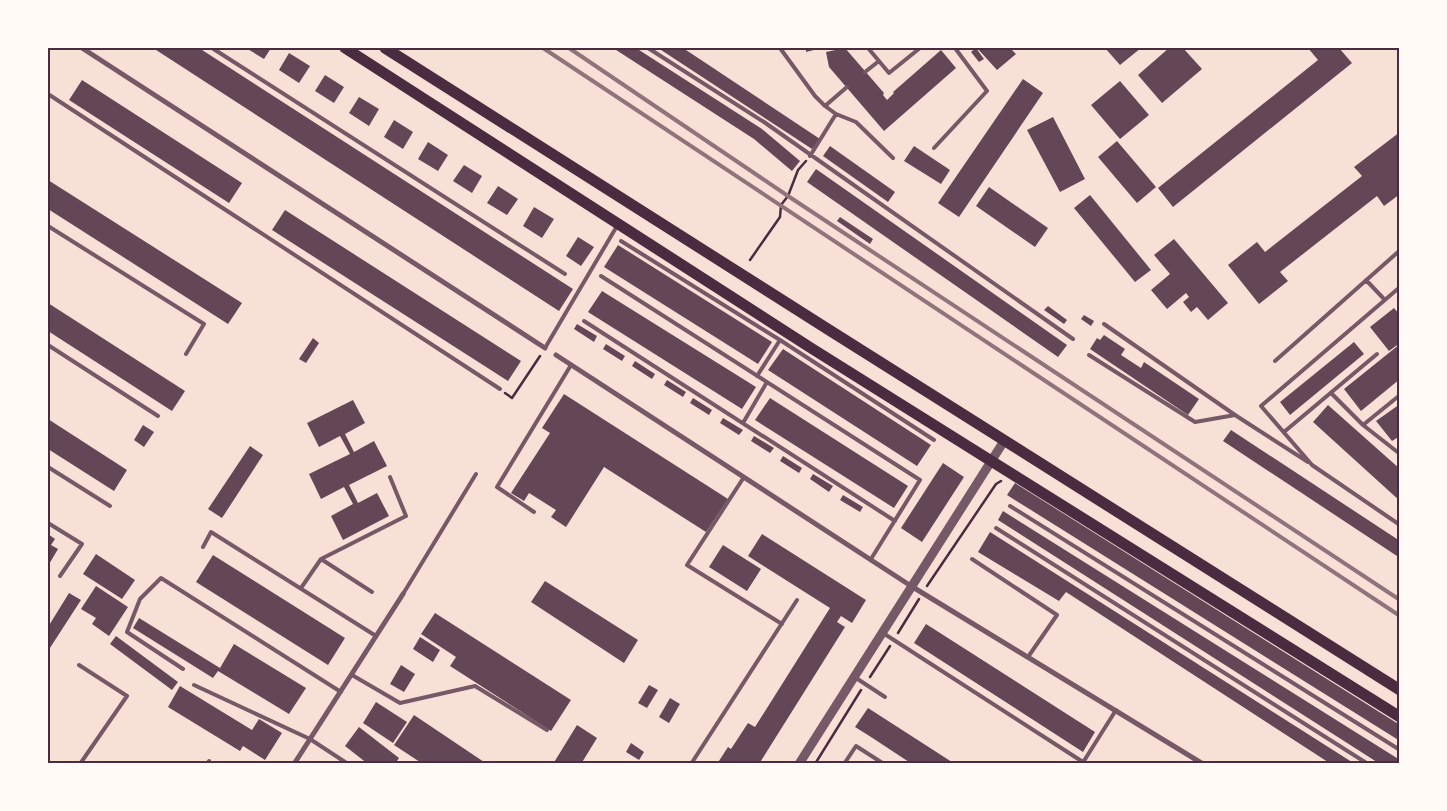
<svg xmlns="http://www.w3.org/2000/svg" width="1447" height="811" font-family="'Alegreya Sans',sans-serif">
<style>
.building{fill:#644757}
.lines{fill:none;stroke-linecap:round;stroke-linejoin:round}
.path{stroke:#4a2c40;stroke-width:2.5}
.service{stroke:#755966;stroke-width:4}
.minor{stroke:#755966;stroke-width:5}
.tertiary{stroke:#755966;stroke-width:9}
.primary{stroke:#4a2c40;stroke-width:11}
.rail{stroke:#8f747c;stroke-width:4}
.neatline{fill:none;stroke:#4a2c40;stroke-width:2}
</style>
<rect width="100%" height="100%" fill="#f7e1d7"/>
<!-- building -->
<path class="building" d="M153 48H199L573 289 559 311Z
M246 48H271L264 59Z
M613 48H636L762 129 800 161 792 171 754 139Z
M658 48H683L820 139 812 149Z
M806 48H822L806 52Z
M845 48 884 93 883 95 887 100 894 93 893 92 941 50 956 68 884 131 829 67 826 52Z
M976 48 984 59 979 62 971 52Z
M977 48H1010L1016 54 997 70Z
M1105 48H1141L1120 65Z
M1169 48H1183L1202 69 1162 103 1138 75Z
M1308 48H1339L1352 63 1173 207 1158 188 1318 60Z
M289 53 310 66 299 83 279 70Z
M325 75 344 87 334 103 315 91Z
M1023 79 1043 93 959 217 938 203Z
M82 80 242 183 229 203 69 100Z
M1120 81 1149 115 1120 139 1091 105Z
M359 97 379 109 369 126 349 113Z
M1053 117 1085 179 1060 192 1027 130Z
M394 120 413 132 403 149 384 137Z
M1400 132V194L1384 206 1377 196 1280 272 1288 281 1259 304 1228 265 1257 242 1265 252 1362 176 1354 167Z
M1117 141 1156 187 1137 203 1098 157Z
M428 142 448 155 438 171 418 159Z
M830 146 895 192 888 202 823 156Z
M914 146 950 170 941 184 904 161Z
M464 165 482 176 472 193 453 181Z
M816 169 1067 345 1058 357 807 182Z
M48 180 242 303 228 324 48 209Z
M498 186 518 199 507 215 487 203Z
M989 187 1048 228 1035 247 976 206Z
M1090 195 1151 270 1135 282 1074 208Z
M534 207 554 219 542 238 523 226Z
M285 210 521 361 508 381 272 230Z
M840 217 873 239 870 244 837 221Z
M578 237 594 247 581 266 566 256Z
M1174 239 1228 303 1208 320 1197 307 1191 312 1183 302 1189 297 1186 293 1167 309 1151 290 1170 274 1154 255Z
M618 245 772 342 758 364 604 267Z
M602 291 756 387 742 409 588 312Z
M48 303 185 391 172 411 48 331Z
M1048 306 1067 320 1064 324 1044 310Z
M1394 308 1400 315V343L1389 351 1370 327Z
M1084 315 1094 321 1091 326 1081 319Z
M577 324 597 336 594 342 574 329Z
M1104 335 1125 349 1121 355 1141 368 1144 362 1199 399 1188 415 1090 349 1097 338 1100 340Z
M313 338 319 343 306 363 299 359Z
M1354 342 1364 354 1290 415 1280 402Z
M606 344 625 356 622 361 603 349Z
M1400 344V379L1361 411 1344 389Z
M783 349 931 445 917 466 768 370Z
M635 361 655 374 652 379 632 366Z
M667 380 686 392 683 397 664 385Z
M564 394 728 499 706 532 604 467 566 527 551 517 556 510 529 493 524 501 511 493 550 433 542 428Z
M693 398 712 410 709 415 690 403Z
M770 398 908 486 894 508 755 420Z
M353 400 365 423 345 434 354 452 374 441 387 466 349 485 358 503 377 493 389 516 343 540 331 516 353 504 344 487 321 499 309 474 350 454 340 436 319 447 307 423Z
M1400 404V436L1392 441 1376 421Z
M1328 405 1400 469V501L1313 422Z
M723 418 743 430 739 435 720 423Z
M48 419 127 470 114 491 48 449Z
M143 425 154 432 144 447 134 440Z
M1231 430 1400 541V558L1223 441Z
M754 436 774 448 770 453 751 441Z
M250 446 263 455 222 518 208 509Z
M783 456 802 468 799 473 780 461Z
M943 463 964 477 922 542 901 528Z
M813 474 833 486 829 492 810 479Z
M1015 483 1400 725V741L1007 495Z
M843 495 863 507 860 512 840 500Z
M1003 511 1400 760V764H1380L998 520Z
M990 532 1355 764H1331L1066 592 1059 601 978 552Z
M48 534 55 539 51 545 58 549 48 566Z
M762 534 866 600 852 623 841 616 837 622 845 627 759 764H717L728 747 731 749 748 723 755 727 830 608 748 556Z
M723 545 761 569 747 591 709 567Z
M96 554 135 580 122 599 83 574Z
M213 555 345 638 328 665 196 582Z
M545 581 638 640 624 663 531 602Z
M96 586 128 607 109 636 92 624 96 618 81 609Z
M69 593 81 600 48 651V627Z
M435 613 571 700 551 731 450 666 456 657 421 634Z
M139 618 220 668 234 644 306 688 289 714 218 671 213 678 133 628Z
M926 624 1095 732 1083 752 914 643Z
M116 636 178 682 172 690 110 644Z
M420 637 440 650 433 662 413 649Z
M401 665 415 674 404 692 390 684Z
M649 685 658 690 647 708 638 703Z
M180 686 252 730 259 719 282 733 265 760 243 746 240 751 168 707Z
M670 698 680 704 669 723 659 717Z
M376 702 407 722 393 743 363 723Z
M868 708 955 764H912L871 737 855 727Z
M414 715 487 764H423L394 745Z
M577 725 597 738 581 764H553Z
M359 727 399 758 395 764H368L345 746Z
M631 743 644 752 639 760 626 752Z"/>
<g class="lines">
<!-- path -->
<path class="path" d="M750 260 780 217 781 205 788 196 798 170 806 161
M505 393 512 398 540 356
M927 586 996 484 1001 481
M898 633 919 599
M870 677 890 646
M815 764 861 690"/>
<!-- service -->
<path class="service" d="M212 48 565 274
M648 48 764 122 1073 339
M780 48 815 96 825 106 836 114 856 122 893 158
M868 48 889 73 920 48
M865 72 879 61
M48 94 500 389
M825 106 847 87
M934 148 987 91 955 48
M810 156 836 114
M48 226 204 324 186 354
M621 241 780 340 934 440
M601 276 920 480 871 559
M1366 280 1384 299
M1400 287 1261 406 1312 465 1400 525
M584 321 895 521
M1104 324 1235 415
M48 345 158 416
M545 348 617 226
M1089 355 1195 422 1235 415 1308 462
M1275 361 1398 252
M757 376 780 340
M1331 393 1363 425 1400 454
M743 423 767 382
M1363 425 1400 395
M1284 432 1377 354
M48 467 110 506
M744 477 687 565 782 624
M1010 506 1400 750
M534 512 497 487 571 365
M48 523 82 544 60 576
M996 528 1368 764
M203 547 211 532 376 636
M321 559 406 516 390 477
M972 559 1057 615 1028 657
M301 588 321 559 372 592
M403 594 476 474
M883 633 1083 762
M79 665 127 696 80 764
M183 669 127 632 140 599 161 578 341 692
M352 675 400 703 475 686 547 730
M856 678 885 697
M194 685 310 739 348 764
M207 764 209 761
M691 764 797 600
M844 764 856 746 884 764
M1082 764 1116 710"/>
<!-- minor -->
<path class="minor" d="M82 48 545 348
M556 355 911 586 1203 764
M294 764 403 594"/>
<!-- tertiary -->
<path class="tertiary" d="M799 764 1004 441"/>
<!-- primary -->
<path class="primary" d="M345 48 811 348 1400 717
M385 48 826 328 1400 690"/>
<!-- rail -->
<path class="rail" d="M543 48 1400 616
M569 48 788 196 1400 600"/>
</g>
<!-- border -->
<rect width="1447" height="811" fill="none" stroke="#fffaf5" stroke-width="98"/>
<rect x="49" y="49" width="1349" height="713" class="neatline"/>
</svg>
